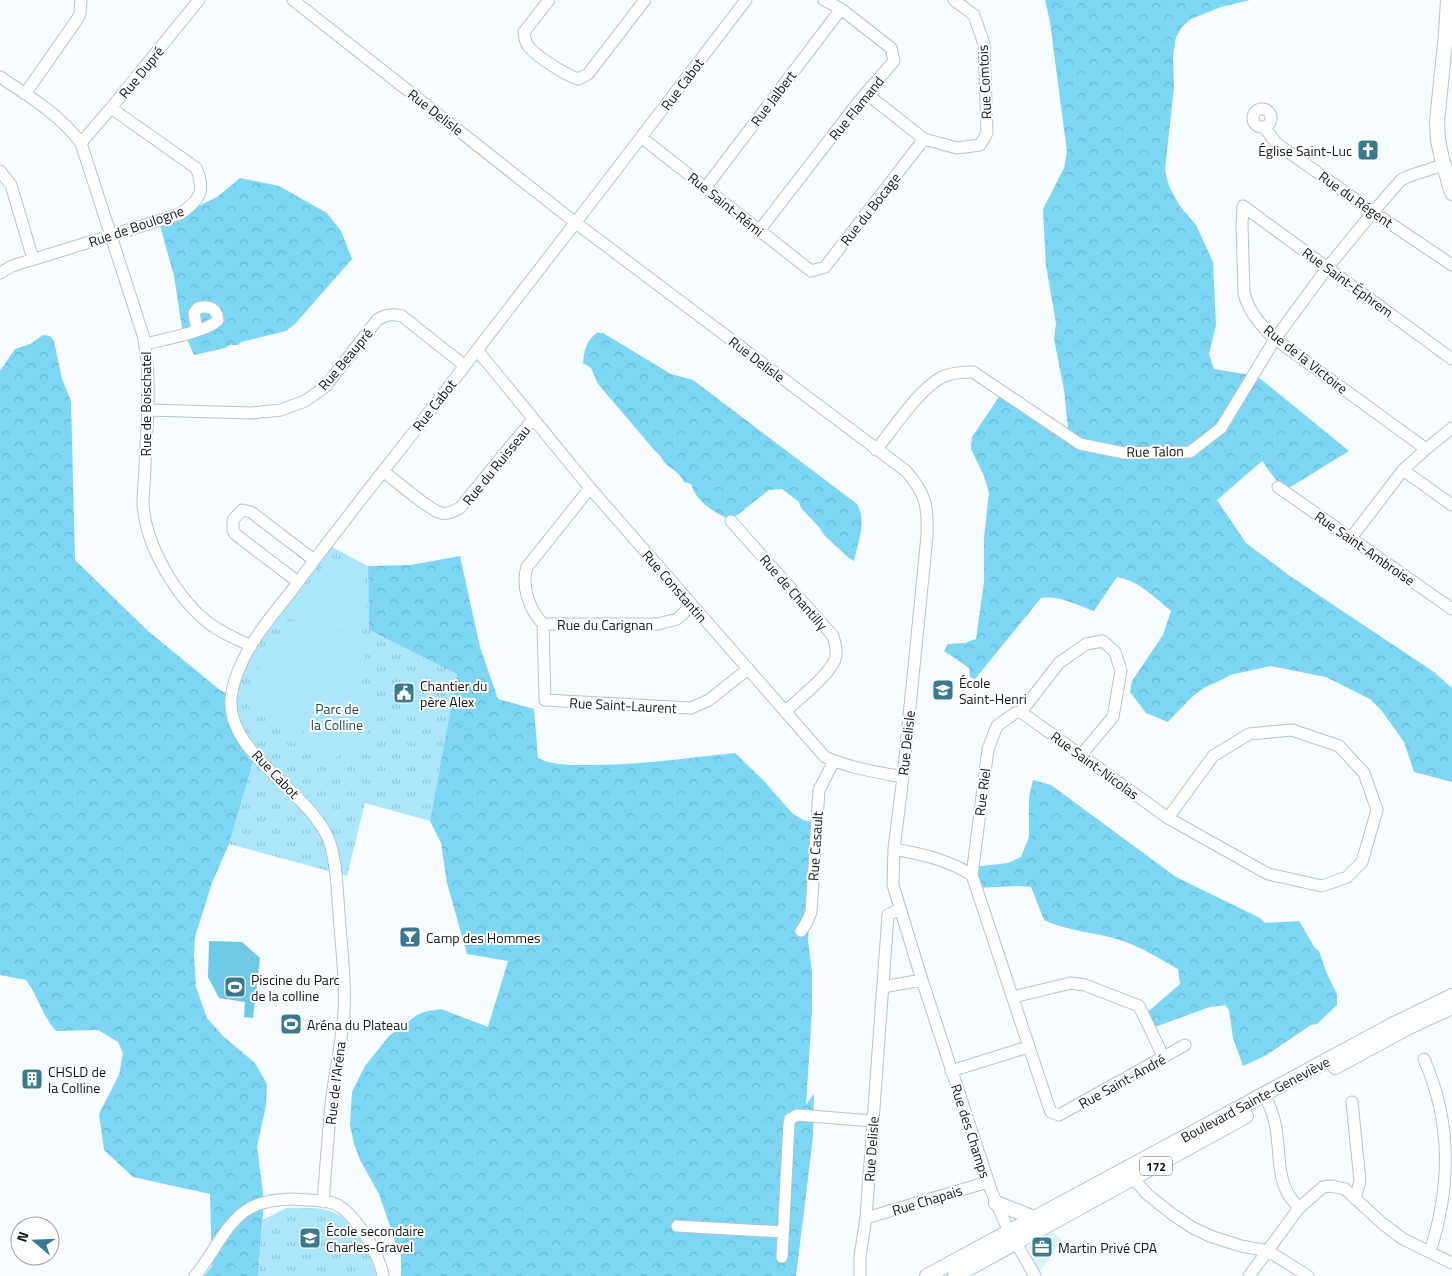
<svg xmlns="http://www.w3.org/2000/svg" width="1452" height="1276" font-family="'Titillium Web',sans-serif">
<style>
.built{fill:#daf3fd}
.grass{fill:url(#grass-tufts)}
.forest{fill:url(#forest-crowns)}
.garden{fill:#abe6fc}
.water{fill:#6ec8e6}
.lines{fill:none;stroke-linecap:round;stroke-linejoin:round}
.minor-casing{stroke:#b4c4ca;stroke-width:13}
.major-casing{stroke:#b4c4ca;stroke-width:16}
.minor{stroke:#fff;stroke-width:11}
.major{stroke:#fff;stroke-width:14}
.labels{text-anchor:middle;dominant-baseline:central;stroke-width:4;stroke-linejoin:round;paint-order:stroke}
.shield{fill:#fff;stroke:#585c5d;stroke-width:1}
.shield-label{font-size:12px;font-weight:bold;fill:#101618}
.street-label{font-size:14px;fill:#101618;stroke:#fff}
.poi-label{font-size:14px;fill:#101618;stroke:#fff;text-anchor:start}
.park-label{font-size:14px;fill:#214a57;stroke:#fff}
</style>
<defs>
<pattern id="grass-tufts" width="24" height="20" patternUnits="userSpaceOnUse" patternTransform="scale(1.25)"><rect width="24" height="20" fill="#abe6fc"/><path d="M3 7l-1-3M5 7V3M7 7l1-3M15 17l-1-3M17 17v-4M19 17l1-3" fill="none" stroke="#92c5d7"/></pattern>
<pattern id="forest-crowns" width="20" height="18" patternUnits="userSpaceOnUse" patternTransform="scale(1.25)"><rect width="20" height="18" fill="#7cd6f4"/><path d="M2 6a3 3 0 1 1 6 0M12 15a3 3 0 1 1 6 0" fill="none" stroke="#6ab7d0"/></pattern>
</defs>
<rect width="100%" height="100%" fill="#f6fcff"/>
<!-- built -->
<path class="built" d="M1052 1231 1062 1240 1040 1272 1032 1257 1034 1256 1029 1249 1033 1242Z"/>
<!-- grass -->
<path class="grass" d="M326 544 368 566 369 630 457 674 430 821 365 803 347 876 229 844 255 755 232 715V696L251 646Z
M286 1208C302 1208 322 1206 337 1214 354 1222 373 1258 377 1276H258L263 1220Z"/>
<!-- forest -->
<path class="forest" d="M1045 0H1250L1221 7 1191 19 1182 27 1176 37 1173 57 1174 87 1165 170 1169 186 1179 205 1196 225 1213 262 1216 325 1209 354 1214 369 1257 376 1349 451 1284 491 1262 461 1217 500 1246 543 1290 576 1434 672 1452 688V782L1414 772 1404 742 1382 711 1370 699 1326 677 1271 666 1230 675C1224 680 1210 684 1201 690 1189 698 1179 711 1168 722L1146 713 1130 692 1132 681 1163 635 1171 611C1154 597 1139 581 1117 577L1094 611C1079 606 1057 594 1041 598L975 679 970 677 969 668 944 651 948 644 965 643 976 639 984 582V537L989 493 984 476 971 449 972 437 1003 391 1065 430 1068 428 1064 390 1054 339 1056 323 1046 266 1043 209 1064 168 1067 152 1050 22Z
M240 178 279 186 327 213 341 231 352 259 295 324 286 331 241 342 238 345H230L225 348 194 355 182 328 174 276 159 222 180 215 217 197Z
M597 333H603L671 374 693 380 857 504C867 521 858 542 854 561L850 559 825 536 818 526 801 508 799 502 782 489 769 490 731 520C715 513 696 502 691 484L684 482C680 473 673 470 666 464 661 459 662 456 655 451L598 384 591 368 583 363C584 351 586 340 597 333Z
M43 335 50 336 54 341 62 379 71 401 75 560 148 631 220 690 232 696V715L255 755 229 844 212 883 195 937 194 955 196 987 207 1018 223 1036 255 1063 267 1084 266 1106 257 1146 264 1201 258 1276H204L212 1266 210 1194 133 1177 104 1150 99 1114 119 1075 123 1053 118 1042 98 1030 56 1031C43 1017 38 996 26 980L0 975V371L15 349 30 344Z
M460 556 480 647 498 699 534 709 538 758C554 766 572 765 590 765 639 765 687 758 735 753L763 780 792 813 803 820 817 823 808 940 812 972V1011L806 1105 814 1093 813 1137 796 1276H401V1251L397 1247 379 1194 360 1160 354 1144 350 1125 352 1092 365 1066 389 1036 417 1015 424 1012 441 1009 488 1027 508 961 467 954 447 883 441 843 430 821 457 674 369 630 368 566 411 565Z
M1033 780 1051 785 1176 877 1260 918 1265 923 1299 921 1315 948 1319 951 1327 974 1337 994V1005L1317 1024 1311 1025 1265 1056 1243 1066 1233 1038 1229 1010 1225 1005 1210 1007 1149 1029 1143 1016 1180 984 1178 969C1160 959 1143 948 1123 941 1097 932 1069 932 1044 920L1031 887 1018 886 977 888 974 867 1008 863 1021 857 1029 837V797Z"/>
<!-- garden -->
<path class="garden" d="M331 557 347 564 363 574 368 623 355 633 281 617Z
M298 622 370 637 355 691 374 697 366 739 332 760 294 723 251 708 245 702 244 697 248 686 283 630 288 626Z"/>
<!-- water -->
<path class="water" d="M209 941 242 942 260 958 253 1018 244 1017 245 1002 219 998 208 977Z"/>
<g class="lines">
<!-- minor casing -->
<g class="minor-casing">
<path id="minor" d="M293 0 572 220 906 471C926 494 928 506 927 536L903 777 894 849 893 885 922 980 991 1190 1006 1225 1035 1276
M549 0 524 32C524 37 526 43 529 47 537 57 566 75 578 79L588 74 645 0
M0 77C29 96 59 114 81 143L143 335C152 378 147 422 145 465 145 478 143 491 143 503 145 545 177 599 210 624 222 633 237 639 251 646
M25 94 76 21 80 14 81 0
M867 94 924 139 957 148 980 145 987 133 984 44 974 15 954 0
M1253 118a9 9 0 1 1 18 0a9 9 0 1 1-18 0Z
M1265 128 1276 143 1373 212 1452 265
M641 137 811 271 825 267 924 139
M81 143 111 108 199 0
M0 171 11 185 33 259
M706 187 841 9
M1243 206 1242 224 1244 293C1248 311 1261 326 1275 339L1426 449
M1243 206 1452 359
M759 231 860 100 894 61 891 48 841 9 824 0
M0 273 12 266 180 214C200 200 206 191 196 168L111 108
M145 344C161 340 209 331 218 320 217 308 209 305 198 308L194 313 197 330
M477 350 590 488 825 757C850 768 876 772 903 777
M148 410 252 413 281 410 305 401 325 387 377 320C386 314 392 314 402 316L465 366
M876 450C894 428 918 390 942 377 951 373 964 372 973 372L1080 444 1124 453 1190 452 1221 428 1275 339 1328 267 1373 212 1401 180 1409 176 1443 165
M1403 470 1452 505
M383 471C395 480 429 510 441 513 448 515 454 511 460 508L532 420
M1278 487 1452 609
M731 521 833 636C835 643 837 649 836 656 833 673 798 699 785 712
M1351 538 1403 470 1426 449 1452 428
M298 582 235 534 233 530V520L242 510 251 512 314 560
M543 624 545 700 691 708 709 700 748 669
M543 624C529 609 521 586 527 567L590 488
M543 624H658L677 619 691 606
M1021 712 1168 818 1268 874 1322 886 1347 877 1362 862 1377 810 1364 773 1339 746 1292 730 1249 734 1213 756 1168 818
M1081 755 1113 717 1121 671 1115 652 1103 641 1086 644 1059 663 1021 712 1015 713 997 726 988 749 972 875 1049 1107 1051 1112 1059 1115 1185 1045
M894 849C922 854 948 860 972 875
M801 931 807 922 811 912 819 790 834 761
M883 987 922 980
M1013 997 1071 983 1085 985 1139 1006 1164 1058
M1424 1059C1452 1123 1451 1186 1430 1252
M951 1071 1028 1047
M1352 1102 1360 1181 1355 1199
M1268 1103C1283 1132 1274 1166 1287 1192 1290 1198 1295 1203 1299 1208
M1133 1178 1147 1194 1172 1214 1193 1228 1210 1236 1241 1246 1268 1251 1308 1276
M323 1202C326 1167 328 1131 332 1096 336 1068 342 1040 344 1012 346 979 341 945 339 913 337 890 337 865 330 843 313 793 228 756 231 700 232 683 241 662 250 647 263 625 281 605 296 585 334 533 374 483 413 433 524 289 636 145 746 0
M866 1218 988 1182
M677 1226 783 1232
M782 1257 789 1124 790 1119 797 1115 873 1121
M195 1276C213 1255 222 1229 244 1212 258 1201 277 1199 294 1199 305 1200 318 1200 329 1202 352 1206 380 1254 383 1276
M860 1276V1256L866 1218 888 915 900 909
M1249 1276 1299 1208 1323 1187 1331 1186 1345 1189 1383 1224 1403 1239 1452 1263"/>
</g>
<!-- major casing -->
<g class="major-casing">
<path id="major" d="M1448 0 1446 34 1437 121 1438 140 1442 159 1452 193
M1335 1067 1407 1028 1452 1007
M996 1203 1034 1218
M927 1276 1394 1024 1452 996
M955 1276 1246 1116"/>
</g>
<!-- minor -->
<use href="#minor" class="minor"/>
<!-- major -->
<use href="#major" class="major"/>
</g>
<!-- icons -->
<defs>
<g id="church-square" transform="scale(1.125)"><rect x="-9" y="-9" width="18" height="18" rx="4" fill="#3a798e" stroke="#fff"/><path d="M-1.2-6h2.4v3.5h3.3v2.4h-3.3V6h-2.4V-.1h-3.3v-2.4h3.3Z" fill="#fff"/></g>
<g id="school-square" transform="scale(1.125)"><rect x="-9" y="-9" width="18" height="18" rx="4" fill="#3a798e" stroke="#fff"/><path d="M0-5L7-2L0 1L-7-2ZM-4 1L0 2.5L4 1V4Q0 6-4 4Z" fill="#fff"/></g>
<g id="civic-square" transform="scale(1.125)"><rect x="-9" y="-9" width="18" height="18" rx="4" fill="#3a798e" stroke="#fff"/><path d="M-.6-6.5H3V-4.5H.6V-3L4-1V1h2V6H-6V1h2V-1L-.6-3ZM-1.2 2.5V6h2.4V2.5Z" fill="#fff"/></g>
<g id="bar-square" transform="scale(1.125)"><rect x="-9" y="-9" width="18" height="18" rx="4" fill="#3a798e" stroke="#fff"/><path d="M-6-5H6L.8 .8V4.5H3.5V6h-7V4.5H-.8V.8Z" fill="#fff"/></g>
<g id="stadium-square" transform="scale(1.125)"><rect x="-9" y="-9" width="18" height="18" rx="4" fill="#3a798e" stroke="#fff"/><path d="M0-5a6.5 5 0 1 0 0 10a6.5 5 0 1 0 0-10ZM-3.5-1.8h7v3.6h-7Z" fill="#fff"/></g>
<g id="building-square" transform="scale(1.125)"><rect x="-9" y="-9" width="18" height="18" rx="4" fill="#3a798e" stroke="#fff"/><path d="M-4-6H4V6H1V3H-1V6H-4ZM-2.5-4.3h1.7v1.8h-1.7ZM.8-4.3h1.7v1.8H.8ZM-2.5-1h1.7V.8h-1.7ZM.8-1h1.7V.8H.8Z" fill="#fff"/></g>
<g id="office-square" transform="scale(1.125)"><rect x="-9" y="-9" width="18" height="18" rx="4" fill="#3a798e" stroke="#fff"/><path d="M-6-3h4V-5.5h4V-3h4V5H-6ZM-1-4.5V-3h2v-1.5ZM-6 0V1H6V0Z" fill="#fff"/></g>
</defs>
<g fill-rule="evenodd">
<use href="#church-square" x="1368" y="150"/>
<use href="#school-square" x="943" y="690"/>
<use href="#civic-square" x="404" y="693"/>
<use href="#bar-square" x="410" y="937"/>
<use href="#stadium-square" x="235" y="987"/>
<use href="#stadium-square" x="291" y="1024"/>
<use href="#building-square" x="32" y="1079"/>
<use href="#school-square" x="310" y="1238"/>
<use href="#office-square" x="1042" y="1247"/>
</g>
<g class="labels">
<!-- shield labels -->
<rect class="shield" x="1140" y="1156.5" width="32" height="19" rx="4"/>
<g class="shield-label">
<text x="1156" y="1166">172</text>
</g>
<!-- street labels -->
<g class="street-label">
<text transform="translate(141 72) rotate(-51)">Rue Dupré</text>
<text transform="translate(984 82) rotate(-93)">Rue Comtois</text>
<text transform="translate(682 84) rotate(-53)">Rue Cabot</text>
<text transform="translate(773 98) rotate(-53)">Rue Jalbert</text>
<text transform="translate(856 108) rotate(-51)">Rue Flamand</text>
<text transform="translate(436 112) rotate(38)">Rue Delisle</text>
<text transform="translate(1356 199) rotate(35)">Rue du Régent</text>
<text transform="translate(726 204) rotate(39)">Rue Saint-Rémi</text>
<text transform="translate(870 209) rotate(-52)">Rue du Bocage</text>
<text transform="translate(136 226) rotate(-19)">Rue de Boulogne</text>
<text transform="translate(1348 282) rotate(36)">Rue Saint-Éphrem</text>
<text transform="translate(345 359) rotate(-50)">Rue Beaupré</text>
<text transform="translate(757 359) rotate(37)">Rue Delisle</text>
<text transform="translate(1306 359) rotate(38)">Rue de la Victoire</text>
<text transform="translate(145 404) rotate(-90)">Rue de Boischatel</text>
<text transform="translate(434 405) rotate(-52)">Rue Cabot</text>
<text transform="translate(1155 451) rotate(-1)">Rue Talon</text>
<text transform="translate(496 465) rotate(-51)">Rue du Ruisseau</text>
<text transform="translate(1365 548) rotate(35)">Rue Saint-Ambroise</text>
<text transform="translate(675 586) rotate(49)">Rue Constantin</text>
<text transform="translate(794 592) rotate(49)">Rue de Chantilly</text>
<text x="605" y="624">Rue du Carignan</text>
<text transform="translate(623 705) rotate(3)">Rue Saint-Laurent</text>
<text transform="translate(906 743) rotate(-84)">Rue Delisle</text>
<text transform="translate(1095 765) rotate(36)">Rue Saint-Nicolas</text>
<text transform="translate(276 774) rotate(46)">Rue Cabot</text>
<text transform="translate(982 792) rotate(-83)">Rue Riel</text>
<text transform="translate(815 846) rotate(-86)">Rue Casault</text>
<text transform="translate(1122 1081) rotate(-29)">Rue Saint-André</text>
<text transform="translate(335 1083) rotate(-83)">Rue de l'Aréna</text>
<text transform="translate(1255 1099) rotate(-28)">Boulevard Sainte-Geneviève</text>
<text transform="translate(971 1131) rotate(72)">Rue des Champs</text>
<text transform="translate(871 1149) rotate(-86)">Rue Delisle</text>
<text transform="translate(927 1200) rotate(-17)">Rue Chapais</text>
</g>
<!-- poi labels -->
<g class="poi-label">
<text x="1352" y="150" text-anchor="end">Église Saint-Luc</text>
<text x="959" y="682">École<tspan x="959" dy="16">Saint-Henri</tspan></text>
<text x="420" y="685">Chantier du<tspan x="420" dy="16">père Alex</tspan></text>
<text x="426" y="937">Camp des Hommes</text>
<text x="251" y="979">Piscine du Parc<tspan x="251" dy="16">de la colline</tspan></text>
<text x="307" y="1024">Aréna du Plateau</text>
<text x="48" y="1071">CHSLD de<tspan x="48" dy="16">la Colline</tspan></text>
<text x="326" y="1230">École secondaire<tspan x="326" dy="16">Charles-Gravel</tspan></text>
<text x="1058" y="1247">Martin Privé CPA</text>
</g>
<!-- park labels -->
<g class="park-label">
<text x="337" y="708">Parc de<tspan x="337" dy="16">la Colline</tspan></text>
</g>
</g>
<!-- north arrow -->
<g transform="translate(35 1241) rotate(289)"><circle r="24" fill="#ffffff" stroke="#9fa2a3"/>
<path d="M0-4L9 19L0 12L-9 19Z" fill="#3a798e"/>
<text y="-8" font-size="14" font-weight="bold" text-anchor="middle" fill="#101618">N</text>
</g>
</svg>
